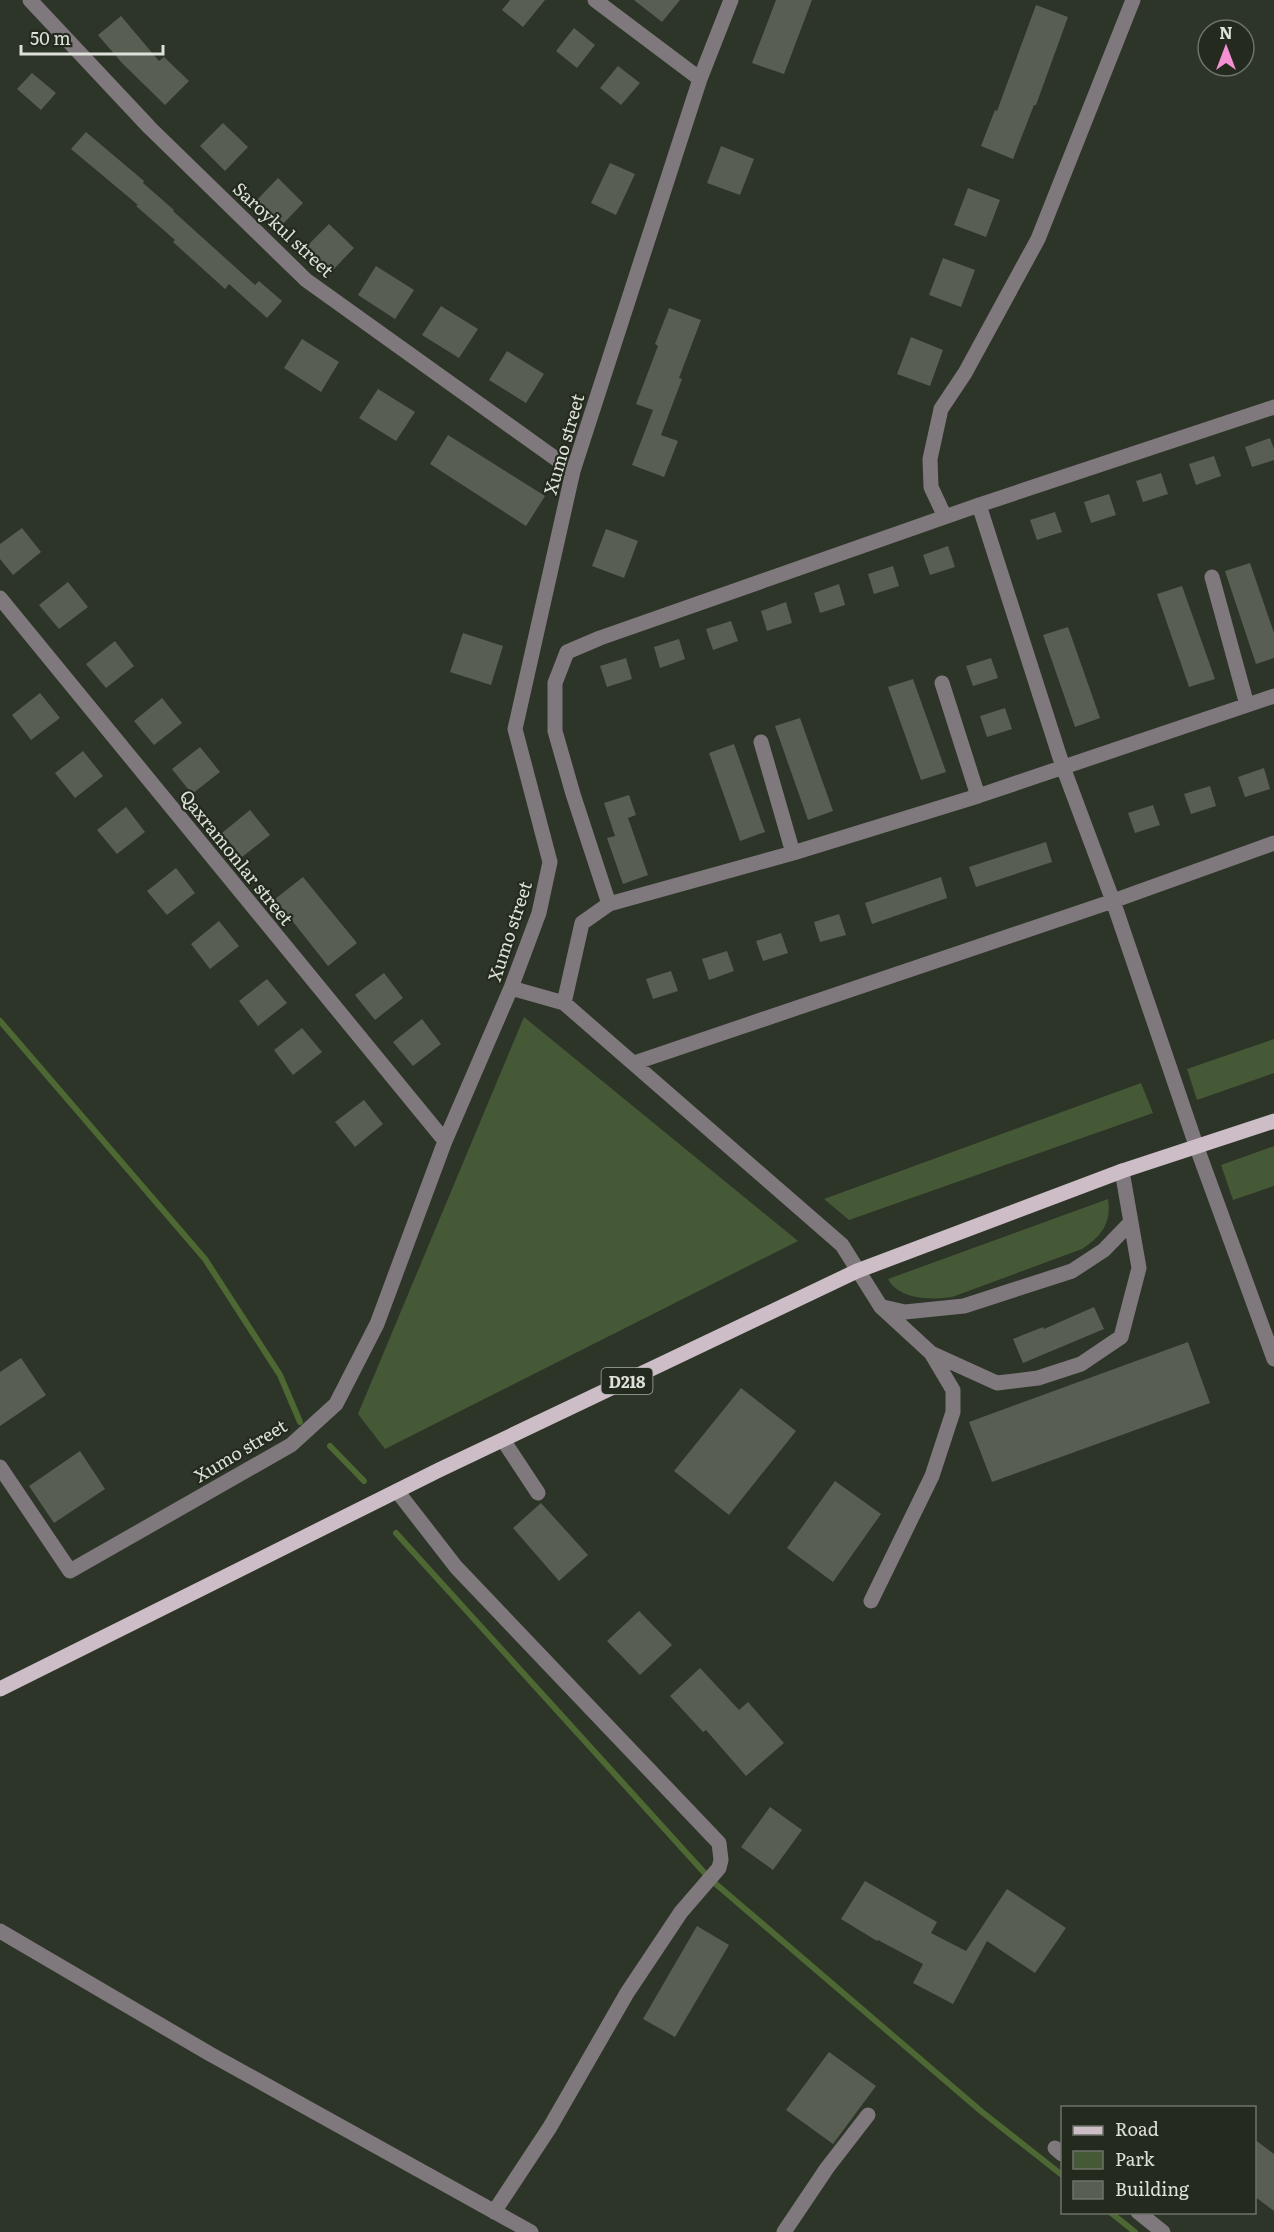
<svg xmlns="http://www.w3.org/2000/svg" width="1274" height="2232" font-family="Literata,serif">
<style>
.green{fill:#465936}
.lines{fill:none;stroke-linecap:round;stroke-linejoin:round}
.stream{stroke:#4d6832;stroke-width:6}
.building{fill:#585f52}
.minor{stroke:#7f787c;stroke-width:15}
.major{stroke:#ccbdc6;stroke-width:15}
.labels{text-anchor:middle;dominant-baseline:central;stroke-width:4.5;stroke-linejoin:round;paint-order:stroke}
.shield{fill:#242a1e;stroke:#a6aaa1;stroke-width:1.5}
.shield-label{font-size:16px;font-weight:bold;fill:#dde1d9}
.street-label{font-size:18px;fill:#dde1d9;stroke:#242a1e}
</style>
<rect width="100%" height="100%" fill="#2d3428"/>
<!-- green -->
<path class="green" d="M524 1017 798 1241 385 1449 358 1414Z
M1274 1039V1073L1197 1100 1187 1069Z
M1141 1083 1153 1113 849 1220 824 1199Z
M1274 1146V1186L1233 1200 1221 1165Z
M1108 1199C1112 1223 1101 1237 1082 1249L952 1297C932 1300 899 1300 888 1279Z"/>
<g class="lines">
<!-- stream -->
<path class="stream" d="M0 1021 205 1259 280 1375 300 1422
M330 1446 364 1481
M396 1533 710 1879 982 2112 1062 2175
M1110 2212 1135 2232"/>
</g>
<!-- building -->
<path class="building" d="M510 0H545L523 27 502 10Z
M634 0H680L662 22Z
M776 0H812L784 74 752 63Z
M1036 5 1068 17 1036 105H1034L1013 159 981 146 995 110 997 111Z
M121 16 159 61 164 57 189 81 165 105 122 63 98 35Z
M574 28 595 45 577 68 556 51Z
M618 66 640 83 621 105 600 88Z
M32 73 56 93 41 110 17 89Z
M223 123 248 147 225 171 200 146Z
M86 132 144 181 143 183 174 210 173 211 255 285 259 281 282 301 267 318 229 284 225 289 173 242 175 240 136 206 138 205 71 149Z
M721 146 754 159 740 195 707 183Z
M610 163 635 174 616 215 591 203Z
M278 178 303 203 280 227 255 202Z
M968 188 1000 200 986 237 954 225Z
M329 224 354 248 331 272 305 248Z
M943 258 975 270 961 307 929 295Z
M376 266 414 290 395 319 358 295Z
M441 306 478 329 459 358 422 335Z
M669 308 701 320 679 378 682 379 661 435 678 441 664 477 632 465 653 410 636 404 658 346 655 344Z
M911 337 943 350 930 386 897 374Z
M302 339 339 362 321 392 284 368Z
M507 351 544 374 526 403 489 380Z
M378 389 415 412 396 441 359 418Z
M448 435 545 496 526 526 430 464Z
M1270 438 1274 449V460L1252 467 1245 447Z
M1214 456 1221 476 1196 485 1189 464Z
M1161 473 1168 494 1143 502 1136 481Z
M1109 494 1116 515 1091 523 1084 502Z
M1055 512 1062 532 1037 540 1030 520Z
M22 528 41 552 13 575 0 559V544Z
M606 529 638 541 624 578 592 566Z
M948 546 955 567 930 575 923 555Z
M1250 563 1274 633V658L1256 664 1225 571Z
M893 566 899 586 874 594 868 574Z
M68 582 88 607 59 629 39 605Z
M839 584 845 605 820 613 814 593Z
M1182 586 1215 679 1189 687 1157 594Z
M786 602 792 623 767 631 761 611Z
M731 621 738 641 713 650 706 629Z
M1068 627 1100 718 1075 727 1043 635Z
M463 633 503 646 491 685 450 672Z
M679 639 685 659 660 668 654 647Z
M115 641 134 666 106 688 86 664Z
M626 658 632 679 607 687 600 666Z
M991 658 998 678 973 686 966 666Z
M913 679 946 772 921 780 888 687Z
M40 693 60 718 31 740 12 715Z
M162 698 182 723 154 745 134 721Z
M1005 708 1012 729 987 737 980 716Z
M800 718 833 811 808 820 775 726Z
M734 744 765 832 740 841 709 753Z
M200 747 220 772 192 794 172 769Z
M83 751 103 776 75 798 55 773Z
M1264 768 1270 789 1245 797 1238 777Z
M1210 786 1216 806 1191 814 1184 794Z
M629 795 636 815 628 818 648 875 623 884 607 838 615 836 604 803Z
M1153 805 1160 825 1135 833 1128 813Z
M126 807 145 832 117 854 97 830Z
M250 810 270 835 242 857 222 833Z
M1046 842 1052 862 976 887 969 867Z
M176 868 195 893 167 915 147 891Z
M303 877 357 943 328 966 275 899Z
M941 877 947 898 872 924 865 903Z
M839 914 846 935 820 942 814 922Z
M219 921 239 946 210 969 191 944Z
M781 933 788 953 763 961 756 941Z
M727 951 734 971 709 980 702 959Z
M671 971 678 991 653 999 646 979Z
M384 973 403 998 375 1020 355 995Z
M267 979 287 1003 258 1026 239 1001Z
M422 1019 441 1044 413 1066 393 1042Z
M302 1028 322 1052 293 1075 274 1050Z
M364 1100 383 1124 355 1147 335 1122Z
M1094 1307 1104 1329 1023 1363 1013 1339 1043 1327 1044 1329Z
M1188 1342 1210 1403 992 1482 969 1422Z
M21 1358 46 1395 0 1426V1372Z
M741 1388 796 1431 729 1515 674 1471Z
M80 1451 105 1489 54 1523 29 1486Z
M835 1481 881 1514 833 1582 787 1548Z
M541 1503 588 1555 559 1581 513 1528Z
M639 1611 672 1645 640 1675 607 1641Z
M700 1668 739 1710 748 1702 784 1743 746 1776 706 1730 703 1732 670 1696Z
M770 1807 802 1830 773 1870 741 1847Z
M865 1881 937 1922 931 1933 966 1951 1007 1889 1066 1928 1035 1973 987 1941 953 2004 913 1983 923 1964 878 1940 877 1941 841 1919Z
M697 1926 729 1945 675 2037 643 2019Z
M829 2052 876 2086 833 2144 786 2110Z
M1254 2139 1274 2154V2211L1254 2196Z"/>
<g class="lines">
<!-- minor -->
<path class="minor" d="M30 0 150 128 306 280 573 471
M595 0 700 79
M979 505 1063 767 1113 901 1197 1148 1274 1359
M945 517 931 487 930 459 941 409 965 373 1038 239 1133 0
M1212 577 1247 705
M0 598 445 1141
M942 683 978 796
M761 742 793 853
M609 904 573 794 555 731V683L567 652 600 638 979 505 1274 407
M511 988 564 1003 842 1245 881 1307 931 1353 997 1383 1038 1378 1081 1364 1121 1337 1139 1268 1122 1171
M564 1003 582 923 609 904 793 853 978 796 1274 696
M634 1063 1113 901 1274 843
M883 1307 905 1312 964 1306 1072 1271 1104 1250 1131 1222
M503 1440 538 1493
M0 1467 70 1571 291 1445 336 1404 377 1324 445 1141 511 988 539 913 550 862 515 729 573 471 700 79 731 0
M397 1491 456 1567 719 1843 721 1860 719 1868 681 1912 627 1993 550 2127 494 2212
M871 1601 932 1476 953 1412V1390L931 1353
M0 1931 210 2054 531 2232
M1055 2148 1062 2154
M1138 2212 1163 2232
M784 2232 827 2168 868 2115"/>
<!-- major -->
<path class="major" d="M0 1689 439 1470 857 1271 1122 1171 1274 1121"/>
</g>
<g class="labels">
<!-- shield labels -->
<rect class="shield" x="601.5" y="1368" width="51" height="26" rx="4.5"/>
<g class="shield-label">
<text x="627" y="1381">D218</text>
</g>
<!-- street labels -->
<g class="street-label">
<text transform="translate(284 229) rotate(43)">Saroykul street</text>
<text transform="translate(563 444) rotate(-74)">Xumo street</text>
<text transform="translate(237 857) rotate(51)">Qaxramonlar street</text>
<text transform="translate(509 931) rotate(-72)">Xumo street</text>
<text transform="translate(240 1450) rotate(-31)">Xumo street</text>
</g>
</g>
<!-- legend -->
<rect x="1061" y="2106" width="195" height="108" fill="#242a1e" stroke="#6e7369" stroke-width="1.5"/>
<rect x="1073" y="2126" width="30" height="9" fill="#ccbdc6" stroke="#6e7369" stroke-width="1.5"/>
<text x="1115" y="2136" font-size="18" fill="#dde1d9">Road</text>
<rect x="1073" y="2151" width="30" height="18" fill="#465936" stroke="#6e7369" stroke-width="1.5"/>
<text x="1115" y="2166" font-size="18" fill="#dde1d9">Park</text>
<rect x="1073" y="2181" width="30" height="18" fill="#585f52" stroke="#6e7369" stroke-width="1.5"/>
<text x="1115" y="2196" font-size="18" fill="#dde1d9">Building</text>
<!-- north arrow -->
<g transform="translate(1226 48)"><circle r="28" fill="#242a1e" stroke="#6e7369" stroke-width="1.5"/>
<path d="M0-4.5L10 22L0 15L-10 22Z" fill="#f591d3"/>
<text y="-9" font-size="16" font-weight="bold" text-anchor="middle" fill="#dde1d9">N</text>
</g>
<!-- scale -->
<path d="M21 45v9h142v-9" fill="none" stroke="#dde1d9" stroke-width="3"/>
<text x="30" y="45" font-size="18" fill="#dde1d9" stroke="#242a1e" stroke-width="4.5" paint-order="stroke">50 m</text>
</svg>
